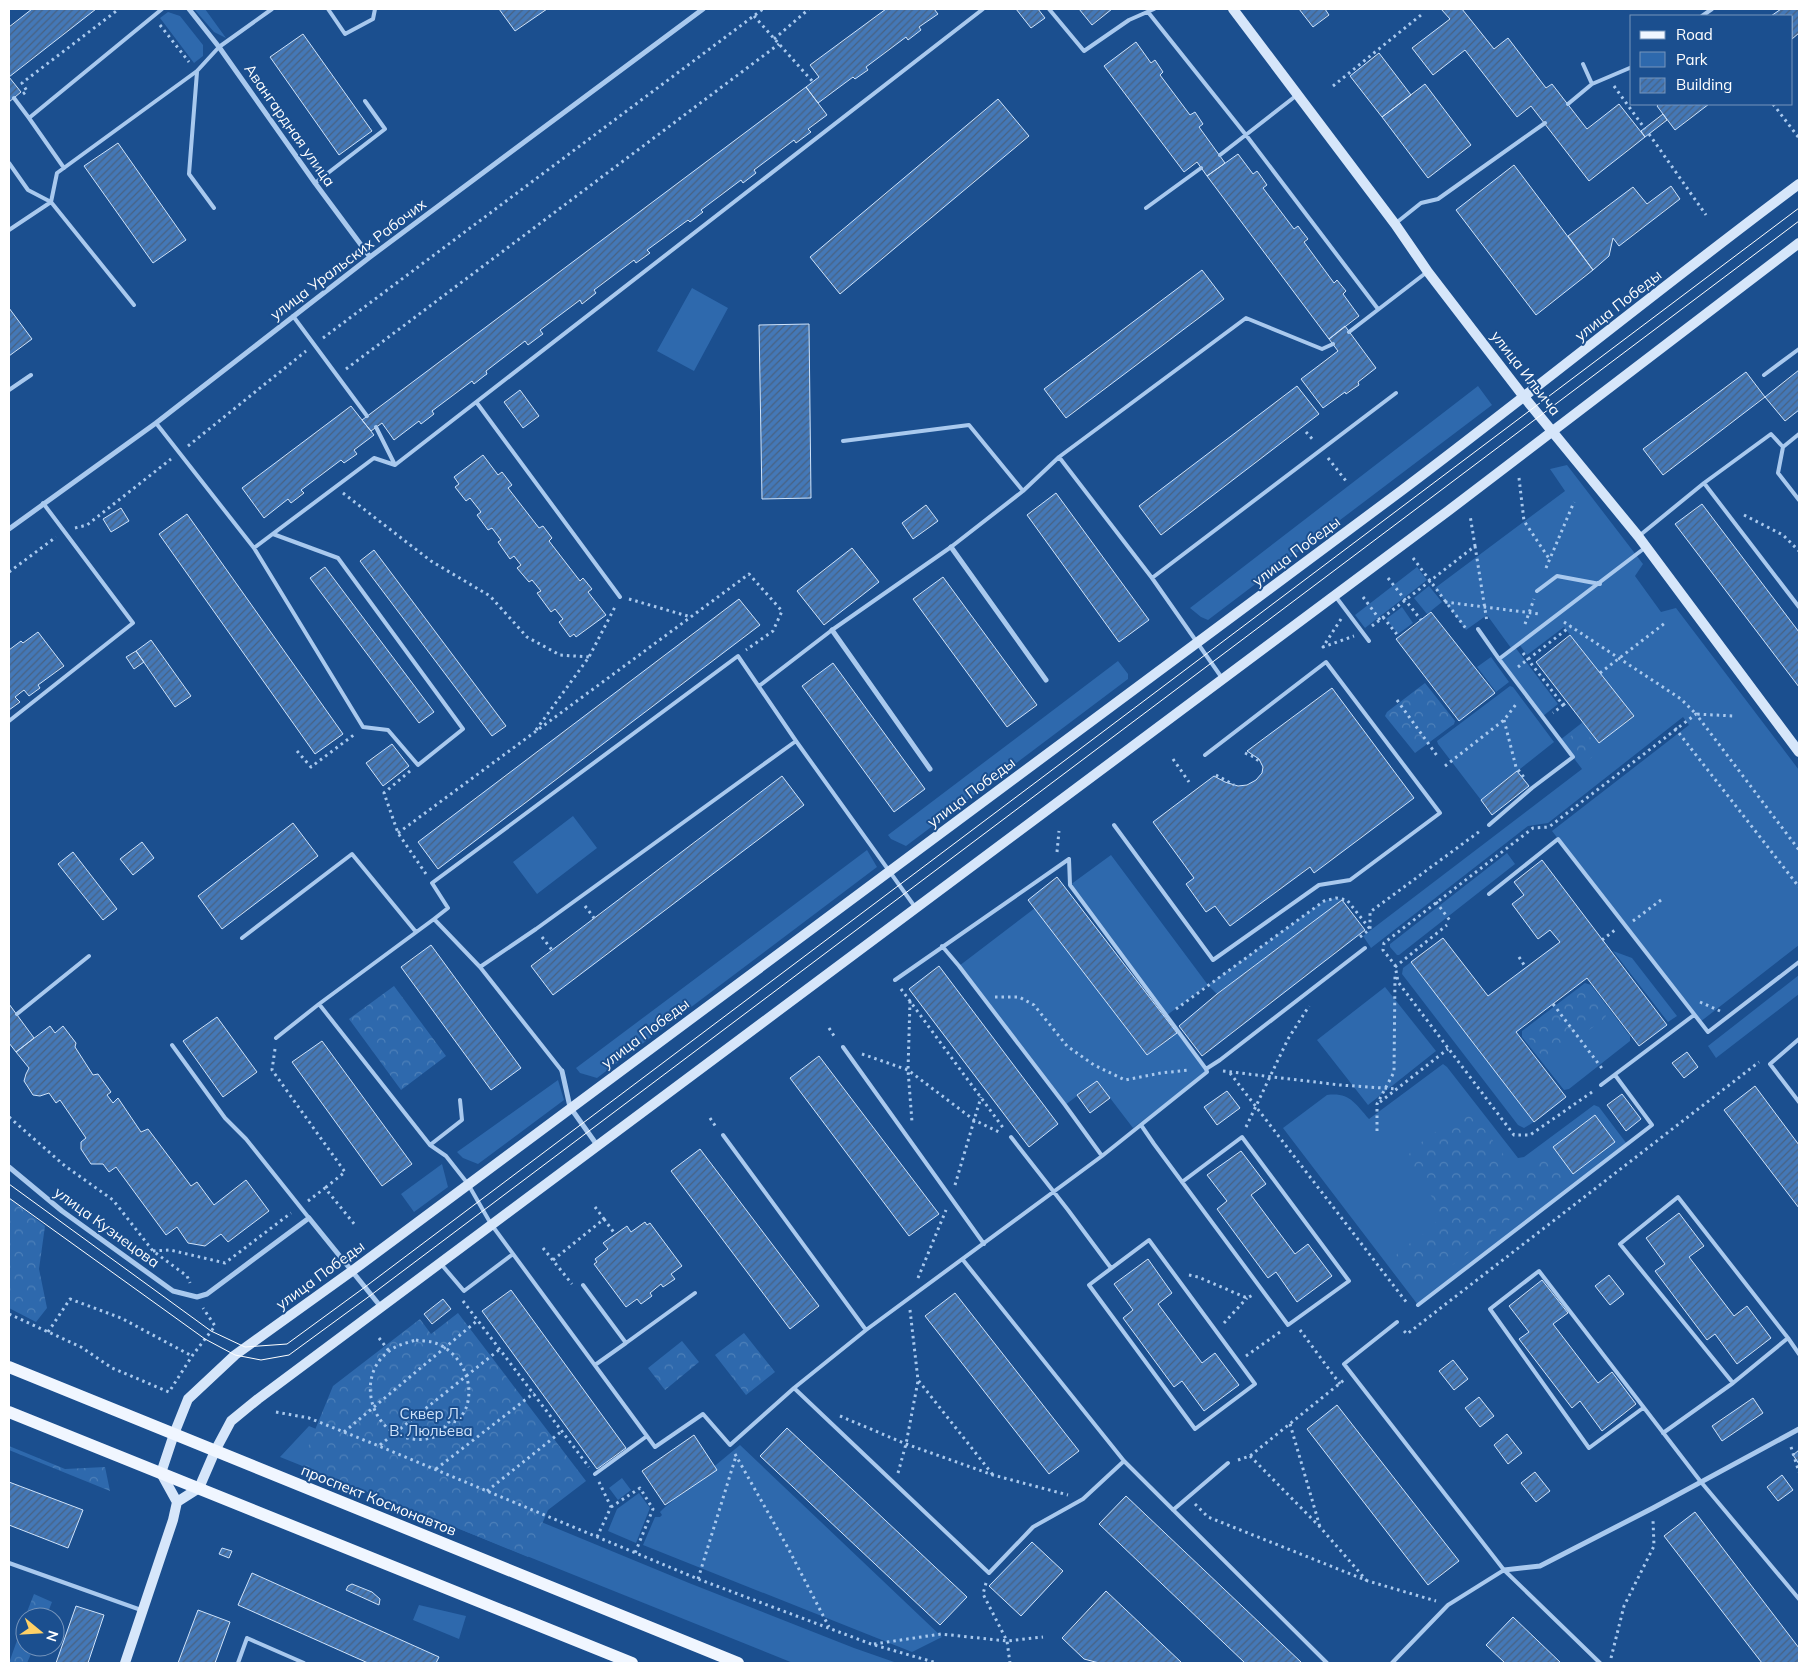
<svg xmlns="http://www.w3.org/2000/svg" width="1808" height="1672" font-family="Mulish,sans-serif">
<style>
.green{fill:#2e69ad}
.forest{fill:url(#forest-crowns)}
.building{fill:url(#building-hatch);stroke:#cfe3fa}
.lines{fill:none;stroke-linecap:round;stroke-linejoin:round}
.path{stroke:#a9c9ee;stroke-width:3;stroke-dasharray:2.5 4;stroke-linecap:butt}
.lane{stroke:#a9c9ee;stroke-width:4}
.street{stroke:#a9c9ee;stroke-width:5}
.secondary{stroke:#d6e6fa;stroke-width:10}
.primary{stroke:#f0f6ff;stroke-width:12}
.tram{stroke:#fff;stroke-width:1}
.labels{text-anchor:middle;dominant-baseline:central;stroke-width:4;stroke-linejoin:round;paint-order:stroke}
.street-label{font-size:15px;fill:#fff;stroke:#1b4f8f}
.park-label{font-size:15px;fill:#cfe3fa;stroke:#1b4f8f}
</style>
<defs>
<pattern id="forest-crowns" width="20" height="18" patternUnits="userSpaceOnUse" patternTransform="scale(1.25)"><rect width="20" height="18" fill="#2e69ad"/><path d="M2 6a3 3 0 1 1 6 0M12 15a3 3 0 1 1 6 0" fill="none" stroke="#4d80b9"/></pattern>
<pattern id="building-hatch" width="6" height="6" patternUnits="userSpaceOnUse" patternTransform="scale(1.25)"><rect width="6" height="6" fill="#4478b7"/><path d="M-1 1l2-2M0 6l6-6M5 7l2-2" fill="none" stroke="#486282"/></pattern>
</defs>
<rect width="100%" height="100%" fill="#1b4f8f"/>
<!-- green -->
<path class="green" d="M194 9H205L226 38 214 32Z
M168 12 180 16 203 45V56L194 63 160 18Z
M692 288 728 308 694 371 657 351Z
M1478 386 1492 405 1208 620 1201 617 1190 608Z
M1567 465 1643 564 1635 576 1661 612 1676 608 1799 770V945L1700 1022 1552 831 1689 725 1683 717 1548 823 1528 826 1371 948 1363 936 1582 769 1560 740 1583 722 1599 743 1633 716 1564 627 1527 655 1519 644 1511 648 1487 615 1466 630 1435 588 1565 491 1550 469Z
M1417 567 1427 580 1365 628 1355 615Z
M1429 586 1442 602 1427 614 1414 598Z
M1402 607 1413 623 1398 634 1386 619Z
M1515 647 1558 704 1543 716 1499 659Z
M1491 657 1509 682 1496 692 1477 667Z
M1118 661 1128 674V679L906 846 891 839 888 835Z
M1510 686 1513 687 1554 742 1481 800 1438 744 1437 741Z
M573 816 597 848 537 894 513 862Z
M867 850 877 867 597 1078 580 1073 576 1068Z
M1507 853 1515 864 1399 955H1397L1390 947V944Z
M1111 855 1208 985 1324 901 1336 898 1342 900 1217 994 1208 985 1167 1015 1070 885Z
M1035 908 1147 1055 1177 1033 1207 1072 1133 1128 1097 1081 1065 1105 959 966Z
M1613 951 1632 958 1677 1016 1668 1022Z
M1411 962 1534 1122 1524 1128 1518 1125 1402 974 1403 968Z
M1799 975V994L1716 1058 1708 1046Z
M1585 983 1591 985 1630 1036V1041L1569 1089 1564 1090 1522 1037V1031Z
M1385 987 1436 1051 1368 1105 1317 1040Z
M1443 1064 1447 1067 1518 1158 1524 1157 1594 1105 1599 1107 1627 1144 1418 1305 1283 1128 1327 1095C1349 1092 1355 1103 1369 1119Z
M558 1080 564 1100 478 1164 463 1158 457 1152Z
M442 1164 448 1187 414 1212 401 1194Z
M309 1426 689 1583 854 1648 897 1663H793L280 1457Z
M740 1445 942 1637 912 1652 643 1545 655 1517H660L662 1515 660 1512 664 1508Z
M622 1478 631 1490 618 1500 609 1488Z
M639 1493 650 1508 636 1543 608 1531 617 1509Z
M419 1605 466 1616 459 1639 413 1620Z"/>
<!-- forest -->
<path class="forest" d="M1425 683 1455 721 1454 724 1415 753 1385 716 1387 712Z
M1580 728 1584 729 1600 751 1583 764 1565 741Z
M394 986 446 1056 401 1090 349 1019Z
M1586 988C1594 993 1604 1005 1607 1013L1605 1018 1552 1058 1548 1059C1539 1055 1530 1043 1527 1033L1533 1027Z
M1468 1112 1475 1117 1513 1167 1523 1168 1540 1155 1546 1154C1554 1158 1561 1166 1564 1175L1560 1180 1427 1285 1417 1288C1407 1281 1398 1271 1394 1259L1398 1252 1434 1226 1439 1215 1437 1204 1408 1164V1156L1413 1148 1461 1114Z
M9 1198 45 1226 39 1269 47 1308 36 1322 9 1308Z
M458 1313 586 1481 548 1510 528 1557 301 1464 333 1386 420 1319 431 1334Z
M744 1333 775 1372 746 1395 715 1355Z
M682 1341 699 1362 665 1390 648 1368Z
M9 1446 65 1469 105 1467 110 1491 9 1450Z
M34 1594 52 1602 46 1617H25Z
M25 1618V1647H34L27 1663H9Z"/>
<!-- building -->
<path class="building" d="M32 9H96L9 77V27Z
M499 9H547L515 31Z
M886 9H934L938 14 919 27 921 30 908 40 906 37 866 67 868 70 865 72 855 79 853 77 818 103 806 87 819 77 810 65Z
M1016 9H1038L1045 18 1031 28Z
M1079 9H1112L1092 25Z
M1299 9H1325L1329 15 1313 27Z
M1441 9H1462L1494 49 1508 38 1546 88 1552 84 1587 129 1619 104 1645 137 1589 181 1531 106 1517 117 1465 50 1433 75 1412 48 1450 19Z
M1781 9H1799V33L1792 39V16H1771Z
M303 34 372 131 339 155 270 57Z
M1136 42 1151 63 1155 60 1163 72 1160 75 1190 115 1195 112 1203 124 1199 127 1225 163 1207 176 1197 162 1184 172 1104 66Z
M1379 53 1411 95 1382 117 1350 76Z
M9 77 21 92 9 102Z
M1425 84 1471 145 1428 178 1382 117Z
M806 87 827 115 808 129 811 132 796 143 794 140 754 170 756 173 743 183 741 180 701 210 703 212 690 222 688 220 647 250 650 253 636 263 634 260 594 290 596 293 582 304 580 300 540 330 543 334 540 336 528 345 525 341 486 371 487 374 484 376 474 384 472 381 432 411 434 414 421 424 419 421 394 440 382 423 371 431 362 420Z
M998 99 1029 136 840 294 810 257Z
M1659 104H1709L1675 130 1657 106Z
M1663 114 1667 120 1645 137 1641 131Z
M118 143 186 240 153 263 84 166Z
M1238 154 1253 174 1257 171 1260 175 1267 185 1263 188 1294 229 1298 226 1301 230 1308 239 1304 242 1334 283 1337 280 1346 291 1343 294 1359 316 1329 339 1207 176Z
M1514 165 1593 270 1536 315 1456 210Z
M1671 186 1680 199 1619 246 1613 238 1609 256 1593 270 1568 236 1633 187 1647 204Z
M1202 270 1224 299 1066 418 1044 389Z
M9 308 32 339 9 356Z
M809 324 811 498 762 499 759 325Z
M1345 326 1376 368 1358 382 1359 385 1353 389 1346 394 1345 392 1323 408 1301 379 1338 351 1329 339Z
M1799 370V410L1785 421 1765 397Z
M1746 372 1765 397 1663 475 1643 449Z
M1297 386 1319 414 1161 535 1139 506Z
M520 390 539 416 523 428 504 402Z
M351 406 374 435 354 450 357 454 344 463 341 460 301 490 304 493 291 503 288 499 264 518 242 488Z
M483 455 498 475 502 472 512 485 508 488 539 528 543 526 552 538 549 541 580 581 583 578 592 589 588 592 606 615 576 637 574 634 570 637 559 622 563 619 555 609 551 612 537 593 541 591 532 580 529 582 517 568 521 565 514 556 510 559 498 542 501 540 492 528 488 530 477 515 481 512 470 498 466 501 455 487 459 484 454 477Z
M1056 493 1149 620 1119 642 1027 515Z
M1702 504 1799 632V687L1675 524Z
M926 505 938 521 913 539 902 523Z
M121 508 129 521 111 532 103 519Z
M187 514 343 734 315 754 159 534Z
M852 548 879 582 824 625 797 591Z
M374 550 506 726 492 736 360 561Z
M325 567 434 712 419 723 310 578Z
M943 577 1037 705 1007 727 913 599Z
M739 599 760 625 438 869 418 842Z
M1431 612 1495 693 1459 721 1396 639Z
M38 632 64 666 38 685 40 688 29 696 24 690 15 697 20 702 9 710V650L21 641 23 643Z
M1570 635 1634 716 1599 743 1536 662Z
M151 640 191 696 175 707 136 651Z
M136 651 144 662 134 669 126 657Z
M833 663 925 789 894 812 802 686Z
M1332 688 1414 798 1314 873 1310 867 1230 926 1215 906 1206 912 1186 884 1194 878 1153 822 1214 776 1225 782 1238 786 1247 785 1256 780 1262 773 1263 767 1259 759 1247 751Z
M392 744 409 766 383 786 366 763Z
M1517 771 1529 786 1492 815 1481 800Z
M782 776 804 805 553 995 531 966Z
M293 823 318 856 222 929 198 896Z
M142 842 154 858 133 875 120 859Z
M73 852 117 909 103 920 58 864Z
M1542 860 1667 1025 1639 1046 1587 978 1516 1032 1566 1097 1534 1122 1411 962 1443 938 1488 996 1560 942 1550 930 1538 939 1512 904 1524 895 1514 882Z
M1057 877 1177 1033 1147 1055 1028 900Z
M1342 900 1365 930 1202 1056 1179 1026 1217 994Z
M431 945 521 1068 491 1090 401 967Z
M939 966 1058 1124 1029 1147 909 989Z
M9 1004 34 1038 16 1052 9 1043Z
M217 1017 257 1072 223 1097 183 1041Z
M50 1026 55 1033 63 1026 76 1043 75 1047 93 1075 98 1074 111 1092 107 1095 113 1103 118 1098 141 1132 148 1129 191 1186 197 1182 214 1205 246 1180 269 1211 228 1242 221 1234 205 1246 188 1243 177 1227 166 1235 116 1167 109 1172 103 1164H91L81 1149V1142L86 1138 60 1100 56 1103 49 1093 40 1096 33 1095 24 1081 26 1074 29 1068 16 1052Z
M322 1041 412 1164 382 1186 292 1062Z
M1687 1052 1698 1067 1684 1078 1672 1063Z
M819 1056 939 1214 909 1236 790 1078Z
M1097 1081 1110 1098 1090 1113 1077 1095Z
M1755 1086 1799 1145V1208L1724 1110Z
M1227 1091 1240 1108 1217 1125 1204 1107Z
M1622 1094 1641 1119 1626 1131 1607 1105Z
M1595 1115 1615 1142 1573 1174 1553 1147Z
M700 1149 819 1306 790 1329 671 1171Z
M1241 1151 1266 1184 1251 1195 1295 1254 1308 1244 1332 1276 1297 1302 1276 1272 1268 1278 1217 1209 1227 1201 1207 1175Z
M1679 1213 1704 1246 1689 1257 1734 1316 1747 1306 1771 1338 1737 1364 1715 1334 1707 1340 1655 1271 1665 1264 1646 1238Z
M645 1222 647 1225 650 1223 682 1266 671 1274 675 1279 663 1287 661 1284 650 1293 652 1296 641 1304 637 1299 626 1307 594 1264 597 1262 595 1259 608 1249 603 1243 627 1226 631 1232Z
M1148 1259 1172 1293 1158 1304 1202 1363 1215 1353 1239 1385 1204 1411 1182 1381 1174 1387 1123 1318 1133 1310 1114 1284Z
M1609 1275 1624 1294 1610 1305 1595 1286Z
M1542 1280 1568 1313 1553 1324 1598 1383 1612 1372 1636 1404 1602 1431 1580 1401 1572 1408 1519 1339 1529 1332 1509 1306Z
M511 1290 626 1448 597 1469 482 1311Z
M955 1293 1079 1451 1049 1474 925 1316Z
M443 1299 451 1309 432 1324 424 1314Z
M1453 1360 1468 1379 1454 1390 1439 1371Z
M1479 1397 1494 1416 1480 1427 1465 1408Z
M1753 1398 1763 1413 1722 1441 1712 1426Z
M1337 1405 1459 1561 1428 1585 1307 1429Z
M787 1428 967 1597 940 1625 760 1456Z
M1507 1434 1522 1453 1508 1464 1494 1445Z
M694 1435 717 1470 665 1505 642 1471Z
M1799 1450V1464L1793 1455Z
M1535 1472 1550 1491 1536 1502 1521 1483Z
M1782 1475 1793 1490 1778 1501 1767 1487Z
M9 1482 83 1510 68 1548 9 1525Z
M1126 1496 1302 1663H1245L1099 1524Z
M1695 1512 1799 1648V1663H1762L1664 1536Z
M1032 1542 1063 1571 1021 1616 989 1586Z
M222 1548 232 1551 229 1558 219 1554Z
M252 1573 439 1657 436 1663H368L238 1605Z
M352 1584 372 1592 380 1599 379 1605 346 1590 348 1586Z
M1106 1591 1182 1663H1099L1084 1659 1062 1638Z
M76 1606 104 1615 88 1663H56Z
M198 1610 230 1622 215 1663H178Z
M1513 1617 1561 1663H1505L1486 1645Z"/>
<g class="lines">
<!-- path -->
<path class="path" d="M754 16 813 82
M160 25 189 62
M774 39 809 9
M1333 86 1421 15
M1614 86 1645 129
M23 94 27 91 22 83 119 9
M1773 104 1799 138
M1649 134 1706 215
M323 338 763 9
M346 369 779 44
M1306 432 1314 441
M188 446 306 351
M1328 458 1346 481
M1519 478 1524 521 1550 560
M343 493 431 561 490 596 527 637 560 655 589 657
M1744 515 1783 535 1799 551
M75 528 87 525 171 459
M1475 546 1487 622
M1413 558 1467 630
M1546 568 1574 502
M9 572 56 537
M1388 578 1421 620
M1363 597 1380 620
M629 599 691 617
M1445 602 1540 614
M1383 617 1399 637
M1341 619 1323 647 1354 636
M1564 622 1681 699 1696 714 1734 716
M1525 624 1534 599
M1372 626 1475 546 1470 515
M1523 653 1563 705 1553 713
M1518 667 1571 626
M1600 673 1665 623
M1397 700 1438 757
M1563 705 1567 702
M1504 720 1516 767 1526 780
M1675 728 1799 887
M536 730 589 657 616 605
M297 751 311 767 355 734
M1245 753 1254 757 1261 763
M1173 759 1189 782
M1445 766 1504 720 1517 703
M410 771 384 793 398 833 426 874
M1216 775 1234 785
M398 833 749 574 782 611 773 631 746 650
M1057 852 1059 831
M1436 902 1451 922
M585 906 594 918
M1633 921 1661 900
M542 937 552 950
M1360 937 1370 929V912L1480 831
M1602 940 1615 930
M1519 957 1526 968
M1395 967 1447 925
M901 989 1004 1129
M995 997H1019L1034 1005 1067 1046 1094 1065 1125 1080 1161 1073 1190 1070
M910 1001 908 1070 912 1122
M1700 1002 1720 1011
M1553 1004 1604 1071
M1176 1009 1324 901 1336 898 1347 900 1370 929
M829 1028 836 1039
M275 1049 272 1070 345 1172 325 1188
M862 1054 908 1070 974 1120 1001 1133
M1223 1071 1340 1085 1397 1089
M1230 1073 1407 1303
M1592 1092 1530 1135H1514L1398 982 1395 965 1383 950 1384 943 1533 828 1549 827 1696 714 1799 850
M1380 1102 1448 1049
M9 1117 65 1166 113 1200 153 1251 187 1276 190 1283
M710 1118 716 1127
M1246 1127 1288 1039 1309 1006
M1377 1131V1104L1394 1072 1395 976
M955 1185 981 1097
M308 1201 325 1188 355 1225
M604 1219 615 1234
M543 1248 572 1284
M153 1251 170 1250 225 1263 291 1213
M553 1260 604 1219 595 1207
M1189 1275 1198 1277 1247 1298 1253 1295
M918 1278 946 1210
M463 1301 589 1467
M910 1310 918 1380 993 1475
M9 1314 81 1347 112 1368 169 1392 192 1356 215 1326 203 1308
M1224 1323 1247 1298
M1300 1330 1340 1384
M1404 1331 1407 1334 1759 1062
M48 1332 70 1299 121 1318 192 1356
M379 1338 389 1351
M416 1340C421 1341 427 1341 432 1342 459 1349 476 1382 466 1408 464 1413 460 1418 458 1422L450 1421 445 1426 446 1433C435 1437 425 1441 413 1439 371 1435 355 1377 388 1352 396 1345 406 1343 416 1340Z
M1246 1356 1280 1332
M276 1412 309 1418 379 1446 698 1579 871 1644 937 1663
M840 1416 906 1444 993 1475 1068 1495
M1290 1424 1320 1527
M344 1432 478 1320
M380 1445 500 1349
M1791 1447 1799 1472
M735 1454 788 1548 829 1627
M1250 1456 1320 1527 1367 1581
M1238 1460 1250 1456 1344 1380
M436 1469 534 1393
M898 1473 906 1444 918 1381
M487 1491 562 1431
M1195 1504 1208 1517 1368 1581 1436 1601
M611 1507 640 1488 653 1509 635 1553
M597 1537 611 1507 599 1482
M698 1579 736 1456
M986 1583 983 1594 1007 1641 1010 1663
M874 1644 941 1634 1007 1641 1043 1637
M1611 1658 1624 1606 1654 1546 1653 1520"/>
<!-- lane -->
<path class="lane" d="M328 9 345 34 373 19 375 9
M1049 9 1084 51 1129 20 1154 9
M1148 12 1246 135 1378 309
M1702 16 1712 9
M1583 64 1592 84
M197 72 189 174 214 208
M14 98 29 118 162 9
M1568 104 1592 84 1632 67
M29 118 64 168
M1220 155 1297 95
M9 163 28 190 51 202 134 305
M315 183 385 129 365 101
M1146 208 1201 168
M1396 223 1421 203 1438 199 1545 123
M9 230 51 202 57 173 197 71 219 47 272 9
M293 316 367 416
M1349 332 1427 272
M1764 375 1799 349
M9 390 31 375
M477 403 620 597
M156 423 254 548 363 727 388 730 418 765 463 729 338 558 273 534
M376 427 395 465
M843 441 969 425 1023 491
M1783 447 1778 473 1799 500
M1059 457 1246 318 1322 349 1333 344
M1704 483 1799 607
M1639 536 1704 483 1771 434 1783 447 1799 434
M254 548 374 458 395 465 983 9
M1152 578 1396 393
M1537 591 1557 576 1600 584
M1336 597 1369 641
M1478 629 1499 659
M759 686 832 630 951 547 1023 491 1059 457 1152 578 1222 678
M9 721 133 623 43 503
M1114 825 1213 960 1319 885 1350 880 1440 813 1326 662 1205 755
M1489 825 1532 788 1573 757 1499 659 1646 547
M1069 859 1070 885 1206 1069
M1489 894 1558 839 1708 1032 1799 962
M434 919 448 908 432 883 738 656 796 741
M242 938 352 854 416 932
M942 946 959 966 1065 1105 1102 1156
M480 967 562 1071
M895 980 1069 859
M319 1004 434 919 480 967 536 929 796 741 915 907
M17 1014 89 956
M276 1038 319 1004 430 1145 446 1156 468 1184 491 1224 655 1447 703 1414 730 1445 794 1388 866 1330 1102 1156 1207 1072 1206 1069 1220 1060 1365 948
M1799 1039 1770 1064 1799 1102
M172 1045 225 1118 246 1139 309 1218
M843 1047 984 1244
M1601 1085 1694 1015
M1141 1125 1154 1144 1288 1325 1349 1281 1242 1137 1182 1182
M723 1135 866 1330
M1011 1137 1068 1210 1111 1268
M430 1145 462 1120 460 1100
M1149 1240 1255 1384 1195 1429 1089 1285Z
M963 1260 1124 1461 1327 1663
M441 1264 464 1291 513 1254
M583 1285 626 1343 595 1365
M1418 1305 1652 1125 1615 1075
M1397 1322 1344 1364 1504 1570 1600 1663
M1788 1338 1733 1383 1620 1244 1678 1197 1788 1338 1799 1354
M626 1343 695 1293
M794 1388 989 1573 1033 1527 1083 1499 1124 1461
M1643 1408 1589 1448 1490 1309 1539 1271 1701 1482 1799 1599
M1663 1433 1733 1383
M595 1474 647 1436
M1173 1510 1228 1463
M9 1563 141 1610
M238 1663 247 1638 304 1663
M1392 1663 1448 1605 1504 1570"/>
<!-- street -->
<path class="street" d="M189 9 219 47 315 183 370 257
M9 529 156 423 370 257 703 9
M951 547 1046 680
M832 630 930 769
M562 1071 570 1107 597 1145
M9 1167 62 1211 173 1291 197 1297 207 1294 309 1218 381 1307
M1504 1570 1540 1566 1653 1508 1799 1429"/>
<!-- secondary -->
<path class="secondary" d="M1233 9 1395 224 1428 272 1524 397 1638 536 1799 752
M177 1502 161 1473 174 1434 188 1399 235 1355 352 1271 1401 491C1535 390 1665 284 1799 184
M177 1502 199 1488 215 1451 231 1421 258 1399 1448 511 1799 243
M125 1663 173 1520 177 1502"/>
<!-- primary -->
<path class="primary" d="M9 1367 738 1663
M9 1412 632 1663"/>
<!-- tram -->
<path class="tram" d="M9 1184 211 1331 245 1347 287 1344 365 1287 1799 208
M9 1198 205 1339 235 1355 261 1360 289 1355 371 1295 1799 221"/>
</g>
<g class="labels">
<!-- street labels -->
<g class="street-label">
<text transform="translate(290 125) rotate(55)">Авангардная улица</text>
<text transform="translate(348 259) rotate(-37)">улица Уральских Рабочих</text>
<text transform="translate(1618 305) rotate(-38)">улица Победы</text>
<text transform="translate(1526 373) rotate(52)">улица Ильича</text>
<text transform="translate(1296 551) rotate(-37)">улица Победы</text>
<text transform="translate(971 792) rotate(-37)">улица Победы</text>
<text transform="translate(645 1033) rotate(-37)">улица Победы</text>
<text transform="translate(107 1227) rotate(36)">улица Кузнецова</text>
<text transform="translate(320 1275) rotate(-36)">улица Победы</text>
<text transform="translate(379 1500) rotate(22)">проспект Космонавтов</text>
</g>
<!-- park labels -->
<g class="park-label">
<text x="431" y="1413">Сквер Л.<tspan x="431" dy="17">В. Люльева</tspan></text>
</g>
</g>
<!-- border -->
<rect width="1808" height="1672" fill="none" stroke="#ffffff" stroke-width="20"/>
<!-- legend -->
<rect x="1630" y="15" width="162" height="90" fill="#1b4f8f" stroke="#7695bc"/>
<rect x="1640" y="31" width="25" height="8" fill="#f0f6ff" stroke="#7695bc"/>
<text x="1676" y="40" font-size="15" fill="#ffffff">Road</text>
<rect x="1640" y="52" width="25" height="15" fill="#2e69ad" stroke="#7695bc"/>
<text x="1676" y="65" font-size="15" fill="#ffffff">Park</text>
<rect x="1640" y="78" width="25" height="15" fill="url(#building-hatch)" stroke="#7695bc"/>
<text x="1676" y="90" font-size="15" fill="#ffffff">Building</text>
<!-- north arrow -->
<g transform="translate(40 1632) rotate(108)"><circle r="24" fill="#1b4f8f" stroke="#7695bc"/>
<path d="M0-4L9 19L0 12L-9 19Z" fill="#ffd166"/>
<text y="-8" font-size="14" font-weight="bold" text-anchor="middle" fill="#ffffff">N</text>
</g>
</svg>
